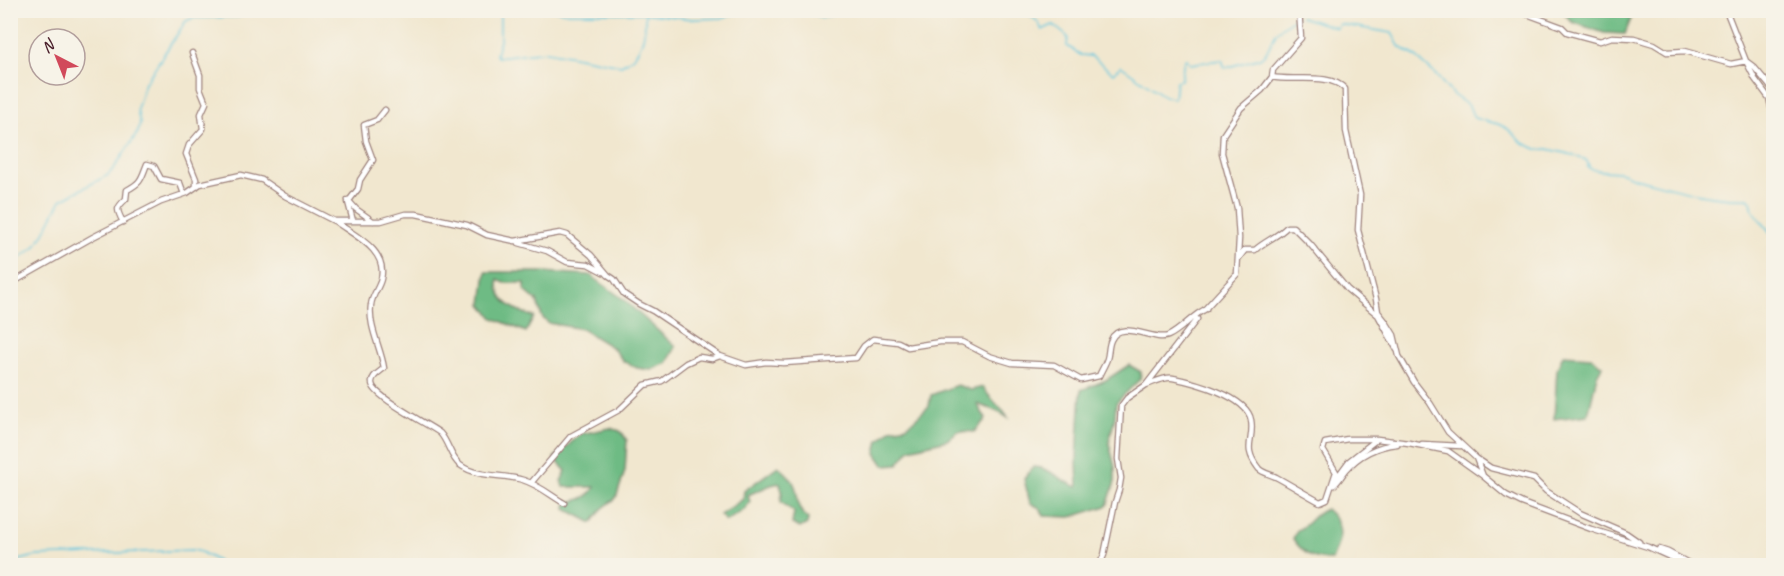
<svg xmlns="http://www.w3.org/2000/svg" width="1784" height="576" font-family="Caveat,sans-serif">
<style>
.forest{fill:#6ebb84;stroke:#5c6d58;stroke-width:1.5}
.lines{fill:none;stroke-linecap:round;stroke-linejoin:round}
.stream{stroke:#60c6de;stroke-width:1.5}
.street-casing{stroke:#9e837d;stroke-width:7}
.street{stroke:#fff;stroke-width:4.5}
</style>
<rect width="100%" height="100%" fill="#f7f3e8"/>
<filter id="ink" filterUnits="userSpaceOnUse"><feTurbulence type="fractalNoise" baseFrequency=".0167" numOctaves="2"/><feDisplacementMap in="SourceGraphic" scale="12" xChannelSelector="R" yChannelSelector="G"/><feConvolveMatrix kernelMatrix="1 2 1 2 8 2 1 2 1" color-interpolation-filters="sRGB"/></filter>
<filter id="wash" filterUnits="userSpaceOnUse"><feTurbulence type="fractalNoise" baseFrequency=".008" numOctaves="4" result="noise"/><feDisplacementMap in="SourceGraphic" scale="24" xChannelSelector="R" yChannelSelector="G"/><feGaussianBlur stdDeviation="1.35" result="paint"/><feColorMatrix in="noise" values="0 0 0 0 0 0 0 0 0 0 0 0 0 0 0 0 0 1.4 0 .05"/><feComposite in="paint" operator="in"/></filter>
<g filter="url(#wash)">
<rect width="100%" height="100%" fill="#f1e7cf"/>
<!-- forest -->
<path class="forest" d="M1562 11H1634L1625 34 1604 33 1572 22Z
M486 272H542L590 275 623 299 676 347 667 363 651 370 637 368 623 361 613 348 582 329 548 323 542 317 537 301 525 291V283H505L498 280C496 302 515 310 534 317L526 332 493 318 482 304Z
M1563 355 1591 357 1602 366 1597 375 1588 415 1554 419 1557 369Z
M1129 365 1141 372 1140 379 1116 403 1115 417 1109 443 1115 467V482L1107 506 1071 517 1044 516 1040 508 1030 503 1024 479 1033 467C1050 467 1062 482 1078 487L1077 459 1081 390 1106 380Z
M957 385 971 390 983 387C990 400 1001 406 1009 419L999 412 977 404 986 419 974 432 958 431 947 440 910 449 898 464 884 465 876 453 879 440 891 429 907 426 929 406 931 395Z
M610 428 620 431 627 440 625 471 616 498 602 509 592 523 566 509 567 503C578 500 590 498 595 487H564L561 481 566 471 554 458 581 434Z
M778 466C784 471 791 476 794 484 801 499 793 506 808 519L807 524 800 528 792 524 794 512 781 502 782 491 780 483 771 485 748 495 750 502 744 510 726 521 720 515 743 499 744 491Z
M1326 509C1346 526 1341 539 1332 560 1312 560 1304 554 1293 539L1297 530C1310 525 1311 515 1326 509Z"/>
<g class="lines">
<!-- stream -->
<path class="stream" d="M500 10V41L496 54 497 57 547 51 621 65C642 56 646 35 645 14
M554 10 568 13H642L693 19 725 18 733 14 753 10
M803 10 823 18 846 10
M872 10 876 13 904 10
M975 10H980
M1024 10 1038 22 1042 30 1053 25 1068 37 1067 46 1081 55 1091 56 1113 73 1121 66 1164 96 1174 99 1176 81 1181 80 1184 60 1187 59 1190 64 1222 60 1225 68 1260 58 1266 53 1277 31 1296 17
M1301 17 1337 28 1339 24 1392 33 1399 46 1415 56 1434 73 1453 95 1469 106 1474 118 1498 124 1508 129 1523 143 1539 150 1548 149 1573 155 1586 160 1589 165 1587 167C1599 174 1610 169 1623 173 1627 174 1630 177 1635 178 1670 187 1712 200 1748 198L1751 201 1753 211 1774 237
M10 265 35 247 44 233 61 200 108 175 115 167 138 132 140 124 137 109 145 83 186 21 193 18 237 17 266 10
M10 544 17 566
M16 561 36 556 193 550 201 552 226 566"/>
</g>
</g>
<g filter="url(#ink)">
<g class="lines">
<!-- street casing -->
<g class="street-casing">
<path id="street" d="M1516 10 1562 27 1567 32 1600 41 1612 37 1634 38 1654 44 1667 52 1685 51 1731 64 1746 61 1754 67 1774 91
M1726 10 1746 61 1755 79 1769 98 1774 120
M192 53 200 75V88L206 103 201 114 203 129 189 145 186 154 196 179V187
M1272 77C1292 82 1329 72 1345 89L1346 131 1360 195 1358 230 1376 299 1378 312 1386 322 1394 335 1399 356 1414 382 1430 403 1448 432 1476 458 1483 476
M348 200 356 209 373 221
M353 221 348 202 358 189 360 180 373 160 366 141 364 125 377 120 385 110
M123 222C116 209 116 208 126 199L127 190C142 182 141 179 147 164L154 166 161 179 180 183 184 194
M336 222C355 236 388 250 381 279 379 288 372 295 371 305 368 326 381 348 384 368 380 372 371 376 372 383 372 396 428 424 440 433 449 443 450 457 460 465 478 478 503 474 523 480 539 485 550 495 564 503
M519 243 547 251 567 262 588 264 603 272
M1238 259 1245 250H1255C1265 241 1277 237 1287 227H1293L1310 244 1347 289 1378 315 1397 350
M10 284 93 237 161 202 187 193 200 184 241 175 262 180 285 196 334 221H381L405 214H416L467 225 487 235 515 241 560 233 567 235 591 255 608 275 614 279 624 294 639 304 653 311 720 356 746 365 766 362 784 363 856 358 864 346 873 339 898 342 908 347 940 342H962L989 356 1012 363 1054 365 1081 380 1099 376C1101 371 1105 365 1107 359 1109 353 1108 346 1111 340 1120 318 1154 342 1168 336 1182 330 1193 314 1206 309
M1204 310 1237 274 1239 238 1237 208 1222 153 1223 135 1241 108 1262 90 1272 77 1273 70 1301 38 1299 10
M1146 385C1153 383 1165 376 1173 378 1193 382 1247 396 1251 420 1255 441 1241 446 1259 469 1263 473 1270 474 1276 477 1291 485 1305 494 1320 502L1327 499 1336 472 1323 450 1325 443 1348 439H1377L1409 443 1448 451 1483 476 1506 495 1522 503 1591 529 1648 547 1690 566
M1422 444 1461 446
M1476 458 1491 468 1534 479 1546 491 1580 513 1626 533 1639 542
M1335 480 1349 461 1376 440
M531 483 571 436 619 410 645 385 662 381 686 363 699 357 712 359 720 356
M1334 485C1339 481 1342 475 1346 470 1360 454 1377 446 1397 444
M1659 549 1668 552 1694 566
M1099 566 1104 555 1115 502 1119 490 1121 478 1118 459 1121 406 1127 398 1146 385 1197 319"/>
</g>
<!-- street -->
<use href="#street" class="street"/>
</g>
</g>
<!-- margin -->
<rect width="1784" height="576" fill="none" stroke="#f7f3e8" stroke-width="36"/>
<!-- north arrow -->
<g transform="translate(57 57) rotate(318)"><circle r="28" fill="#f7f3e8" stroke="#b29e9c" stroke-width="1.5"/>
<path d="M0-4.5L10 22L0 15L-10 22Z" fill="#d1495b"/>
<text y="-9" font-size="16" font-weight="bold" text-anchor="middle" fill="#4a1f2b">N</text>
</g>
</svg>
